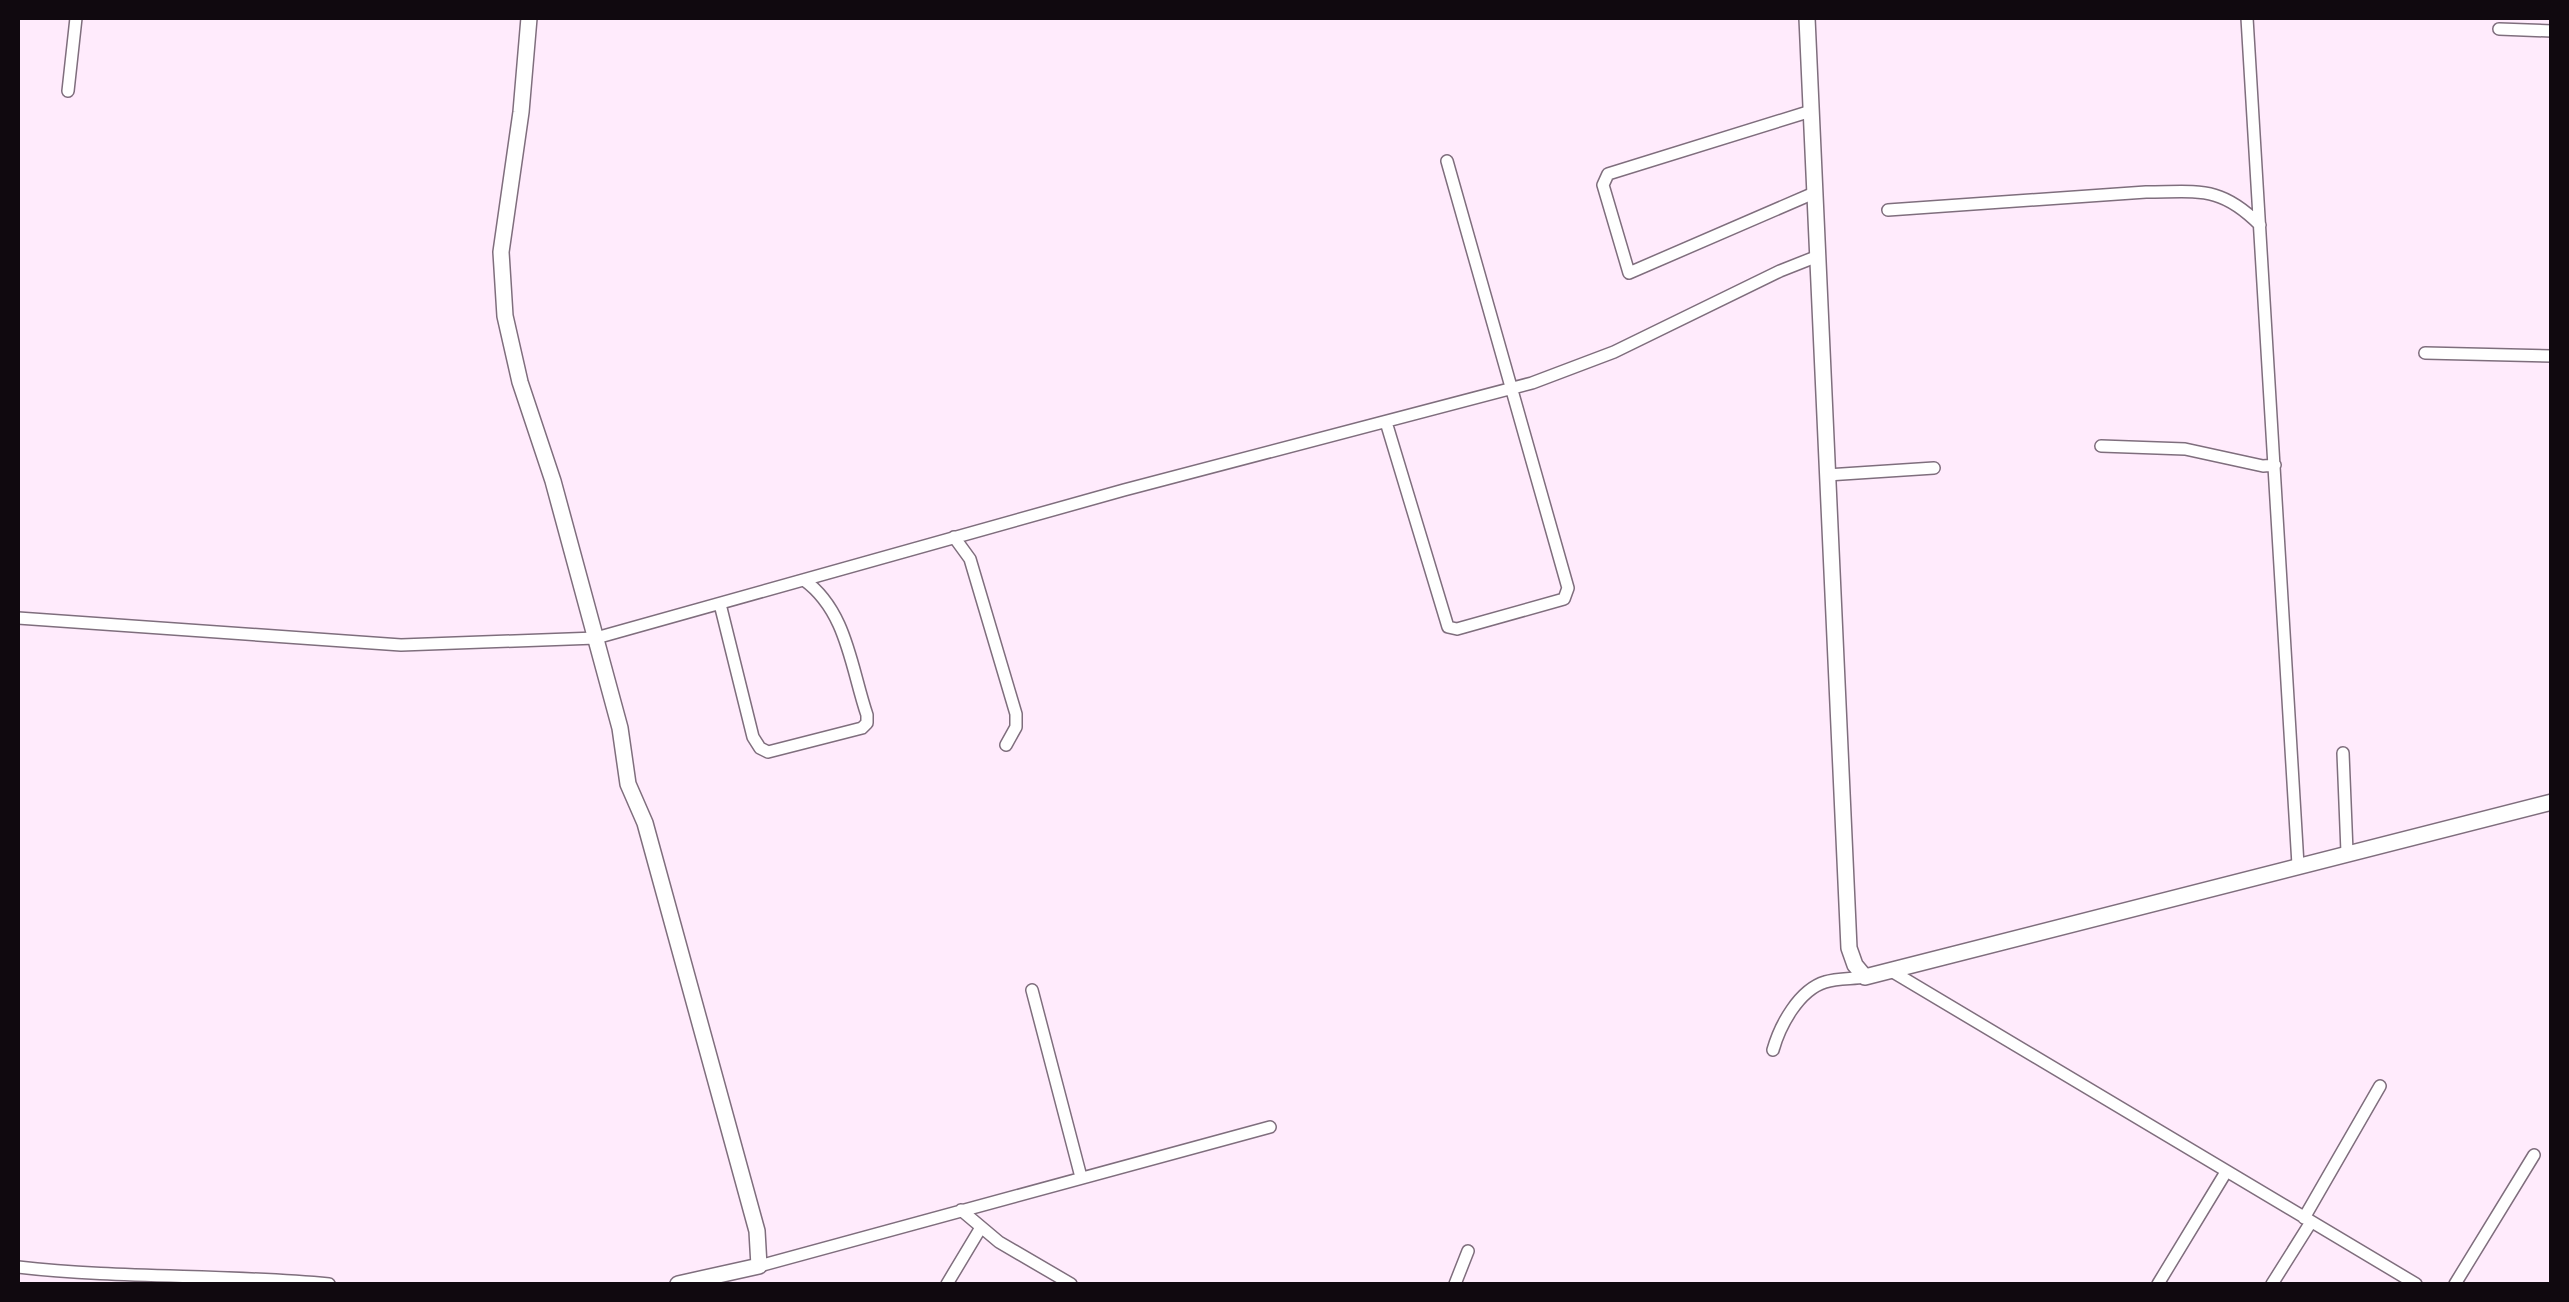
<svg xmlns="http://www.w3.org/2000/svg" width="2569" height="1302" font-family="Barlow,sans-serif">
<style>
.lines{fill:none;stroke-linecap:round;stroke-linejoin:round}
.street-casing{stroke:#7f6e7d;stroke-width:14}
.secondary-casing{stroke:#7f6e7d;stroke-width:18}
.street{stroke:#fff;stroke-width:11}
.secondary{stroke:#fff;stroke-width:15}
</style>
<rect width="100%" height="100%" fill="#ffebfc"/>
<g class="lines">
<!-- street casing -->
<g class="street-casing">
<path id="street" d="M2247 18 2298 865
M2499 29 2552 31
M68 91 76 18
M1811 111 1608 174 1603 185 1629 273 1814 193
M1888 210 2146 192C2199 192 2220 185 2260 225
M2425 353 2552 356
M1386 422 1448 627 1457 629 1564 599 1568 588 1447 161
M2101 446 2185 449 2263 466 2275 465
M1827 475 1934 468
M954 537 970 559 1016 714V727L1006 745
M720 604 753 737 760 748 768 752 862 728 867 723V715C851 668 847 611 804 580
M18 618 401 645 596 638 1124 490 1532 383 1614 352 1780 271 1818 256
M2343 753 2347 852
M1893 972 2416 1284
M1032 990 1081 1177
M1773 1050C1780 1025 1799 990 1825 982 1837 978 1852 979 1865 977
M961 1210 999 1242 1071 1284
M2304 1218 2380 1086
M759 1266 1270 1127
M18 1267C121 1279 225 1274 329 1284
M947 1284 980 1229
M1455 1284 1468 1251
M2158 1284 2226 1172
M2272 1284 2311 1222
M2455 1284 2534 1155"/>
</g>
<!-- secondary casing -->
<g class="secondary-casing">
<path id="secondary" d="M529 18 521 112 501 252 505 316 520 382 553 481 620 728 628 784 645 823 757 1231 759 1266 678 1284
M1807 18 1849 948 1855 965 1865 977 2552 802"/>
</g>
<!-- street -->
<use href="#street" class="street"/>
<!-- secondary -->
<use href="#secondary" class="secondary"/>
</g>
<!-- border -->
<rect width="2569" height="1302" fill="none" stroke="#10090f" stroke-width="40"/>
</svg>
